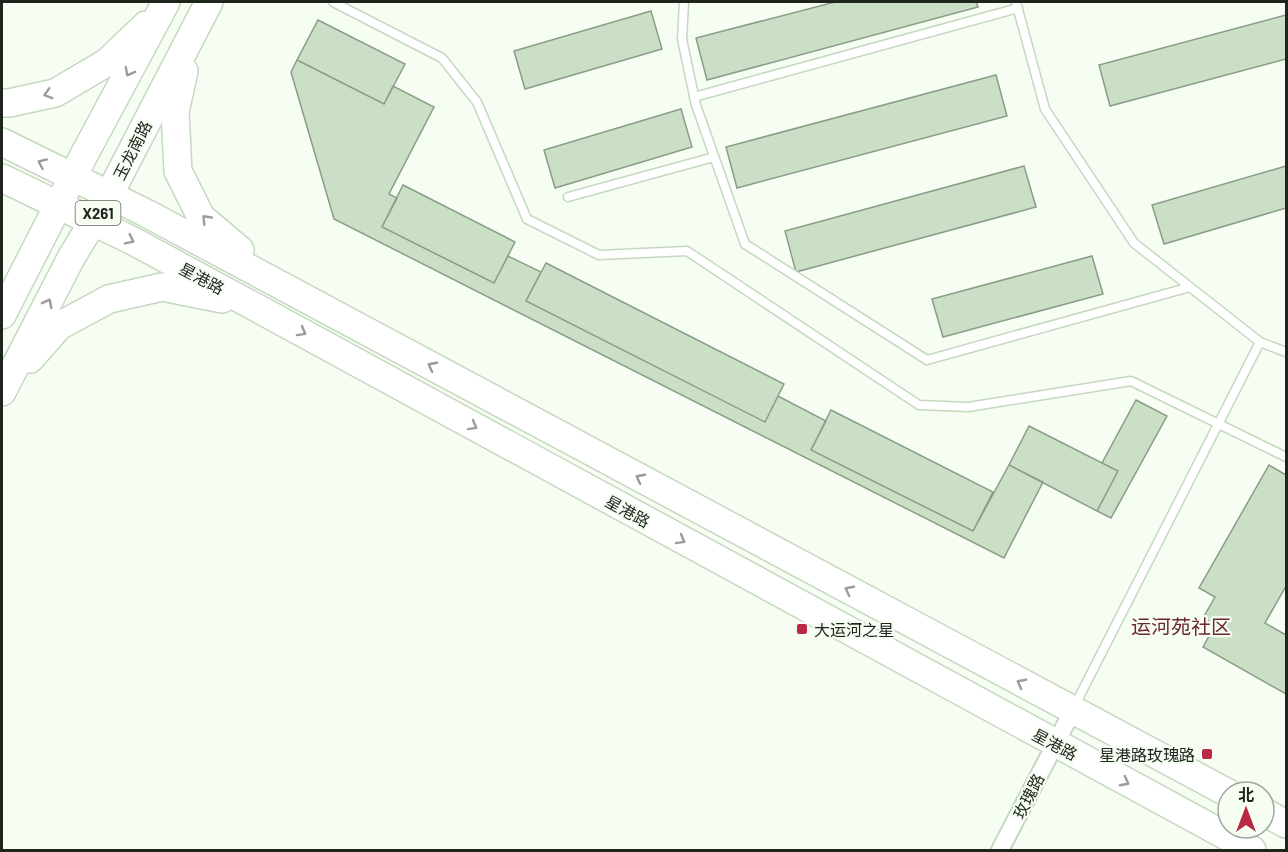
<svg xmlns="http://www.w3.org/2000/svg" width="1288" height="852" font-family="Barlow,'Noto Sans SC',sans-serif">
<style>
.building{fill:#cadfc6;stroke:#8a9d86;stroke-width:1.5}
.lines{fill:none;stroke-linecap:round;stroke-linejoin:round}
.service-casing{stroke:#c4d9c0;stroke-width:11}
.minor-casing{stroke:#c4d9c0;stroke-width:20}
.primary-casing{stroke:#c4d9c0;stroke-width:30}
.service{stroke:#fff;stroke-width:8}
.minor{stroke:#fff;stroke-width:16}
.primary{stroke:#fff;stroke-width:27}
.oneway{stroke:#9a9d99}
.poi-dot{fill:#ba2842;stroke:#f6fef4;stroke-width:2}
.labels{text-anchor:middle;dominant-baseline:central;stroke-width:4.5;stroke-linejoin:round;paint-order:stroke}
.shield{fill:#f6fef4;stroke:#5f665d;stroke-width:1.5}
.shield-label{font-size:15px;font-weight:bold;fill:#1e251c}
.street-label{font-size:16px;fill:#1e251c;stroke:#f6fef4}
.poi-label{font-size:16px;fill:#1e251c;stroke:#f6fef4;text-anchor:start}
.quarter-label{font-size:20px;fill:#6e272f;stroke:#f6fef4}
</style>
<rect width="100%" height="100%" fill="#f6fef4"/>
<!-- building -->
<path class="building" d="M835 2H976L978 7 707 80 696 38Z
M651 11 662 49 525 89 514 51Z
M1286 15V59L1110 106 1099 65Z
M318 20 405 64 384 104 297 60Z
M297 60 384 104 393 86 434 107 389 194 397 198 382 227 494 283 508 256 541 272 526 301 765 422 778 396 826 421 811 450 973 531 1009 465 1043 482 1004 558 334 219 291 72Z
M996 75 1007 116 737 188 726 147Z
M681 109 692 147 555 188 544 150Z
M1024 166 1036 207 796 272 785 231Z
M1286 166V208L1164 244 1152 205Z
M403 185 515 242 494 283 382 227Z
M1092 256 1103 294 943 337 932 299Z
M546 263 784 384 765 422 526 301Z
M1136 400 1167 416 1111 518 1097 511 1118 471 1102 463Z
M831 410 993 492 973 531 811 450Z
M1029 426 1118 471 1097 511 1009 465Z
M1269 465 1286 475V586L1265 623 1286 635V694L1203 647 1215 625 1203 618 1215 597 1199 588Z"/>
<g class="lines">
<!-- service casing -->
<g class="service-casing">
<path id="service" d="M333 2 442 58 477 102 527 219 599 255 687 251 919 405 968 407 1131 381 1286 457
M684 2 682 39 696 105 745 244 927 360 1190 287
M1016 2 1045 109 1134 243 1260 342 1286 352
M694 97 1018 8
M568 197 714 157
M1074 707 1260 342"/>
</g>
<!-- minor casing -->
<g class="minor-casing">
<path id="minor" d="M1000 850 1073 710"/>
</g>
<!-- primary casing -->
<g class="primary-casing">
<path id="primary" d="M184 71 175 112 178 171 201 217 240 250
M2 103H9L55 93 106 63 146 25
M2 142 146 213 1228 793
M2 178 131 240 268 314 1252 850
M2 315 84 155 166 2
M30 359 59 326 109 299 162 287 222 299
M2 392 71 258 109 195 209 2
M1264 812 1286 824"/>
</g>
<!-- service -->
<use href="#service" class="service"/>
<!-- minor -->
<use href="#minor" class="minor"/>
<!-- primary -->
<use href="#primary" class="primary"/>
</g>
<!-- one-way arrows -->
<defs><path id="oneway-chevron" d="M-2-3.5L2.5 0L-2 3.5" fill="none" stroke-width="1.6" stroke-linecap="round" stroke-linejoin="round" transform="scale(1.5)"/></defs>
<g class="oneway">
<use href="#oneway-chevron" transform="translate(129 72) rotate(118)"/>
<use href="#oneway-chevron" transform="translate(48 94) rotate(164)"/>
<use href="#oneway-chevron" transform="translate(42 163) rotate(-156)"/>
<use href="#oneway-chevron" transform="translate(206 219) rotate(-134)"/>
<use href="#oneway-chevron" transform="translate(130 240) rotate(26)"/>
<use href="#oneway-chevron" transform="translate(48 303) rotate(-62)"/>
<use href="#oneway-chevron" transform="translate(302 332) rotate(29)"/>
<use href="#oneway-chevron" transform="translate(432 366) rotate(-152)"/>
<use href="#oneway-chevron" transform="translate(473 426) rotate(29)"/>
<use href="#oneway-chevron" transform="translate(640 478) rotate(-152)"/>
<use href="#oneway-chevron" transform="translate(681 540) rotate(29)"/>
<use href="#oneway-chevron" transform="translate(849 590) rotate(-152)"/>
<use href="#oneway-chevron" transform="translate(1021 683) rotate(-152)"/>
<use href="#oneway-chevron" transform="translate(1125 782) rotate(28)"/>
</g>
<!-- markers -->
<g class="poi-dot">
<rect x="796" y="623" width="12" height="12" rx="3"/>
<rect x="1201" y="748" width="12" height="12" rx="3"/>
</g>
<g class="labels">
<!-- shield labels -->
<rect class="shield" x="75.5" y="201" width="45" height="24" rx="4.5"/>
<g class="shield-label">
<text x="98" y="213">X261</text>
</g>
<!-- street labels -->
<g class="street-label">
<text transform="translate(132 150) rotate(-63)">玉龙南路</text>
<text transform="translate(202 278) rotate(28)">星港路</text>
<text transform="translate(628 511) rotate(29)">星港路</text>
<text transform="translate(1055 744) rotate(28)">星港路</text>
<text transform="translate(1028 796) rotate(-63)">玫瑰路</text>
</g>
<!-- poi labels -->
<g class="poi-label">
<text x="814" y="629">大运河之星</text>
<text x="1195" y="754" text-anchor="end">星港路玫瑰路</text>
</g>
<!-- quarter labels -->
<g class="quarter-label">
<text x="1181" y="626">运河苑社区</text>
</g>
</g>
<!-- border -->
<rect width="1288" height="852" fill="none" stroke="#1e251c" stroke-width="6"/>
<!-- north arrow -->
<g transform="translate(1246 810)"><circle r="28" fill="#f6fef4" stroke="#a0a79e" stroke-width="1.5"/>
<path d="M0-4.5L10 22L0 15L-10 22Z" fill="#ba2842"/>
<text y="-9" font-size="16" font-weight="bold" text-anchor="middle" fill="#1e251c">北</text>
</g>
</svg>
